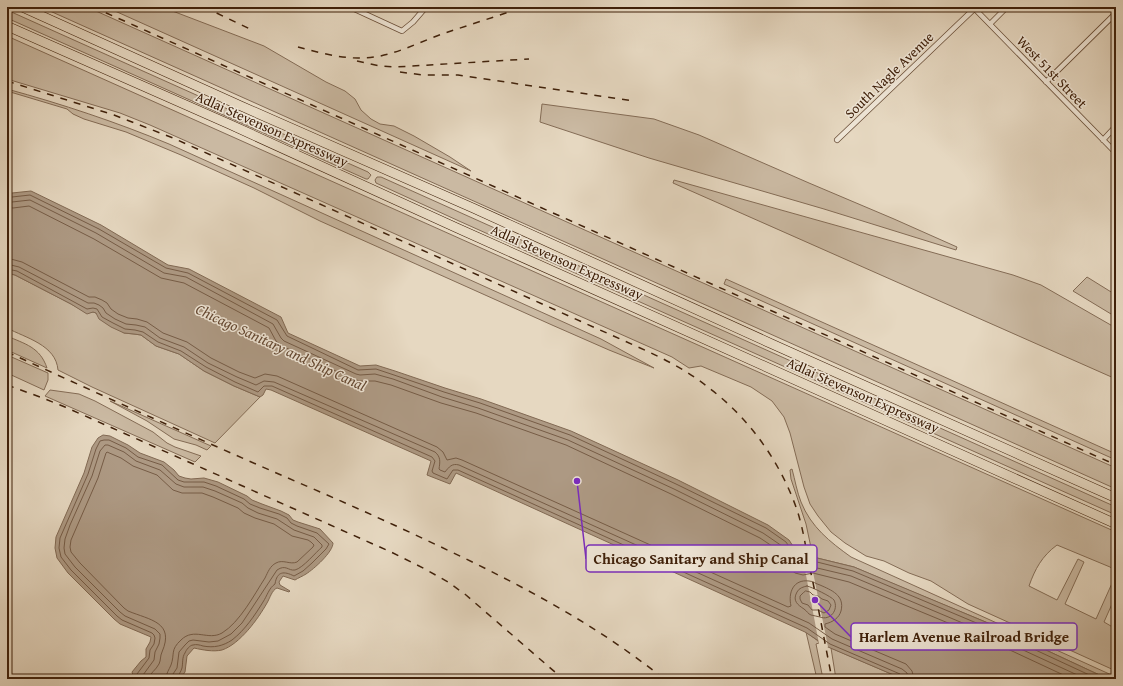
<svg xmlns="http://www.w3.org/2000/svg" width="1123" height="686" font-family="'Gentium Book Plus',serif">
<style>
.green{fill:#cab9a2;stroke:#846c56}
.water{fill:#ad9983;stroke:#816953}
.pier{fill:#e6d8c1}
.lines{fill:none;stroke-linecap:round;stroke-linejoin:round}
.shore{stroke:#765c46;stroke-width:1}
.street-casing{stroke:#694e38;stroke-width:6}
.highway-casing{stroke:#3f200a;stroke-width:10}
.street{stroke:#efe6d7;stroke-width:4.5}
.highway{stroke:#e6d8c1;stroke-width:9}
.rail{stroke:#3f200a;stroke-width:1.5;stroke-dasharray:7 7;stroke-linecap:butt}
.labels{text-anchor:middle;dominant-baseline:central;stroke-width:3;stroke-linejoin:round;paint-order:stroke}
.street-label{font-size:14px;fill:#3f200a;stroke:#efe6d7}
.water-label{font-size:15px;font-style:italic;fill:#664a34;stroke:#efe6d7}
.leader{fill:none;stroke:#7b2cbf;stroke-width:1.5}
.callout-dot{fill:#7b2cbf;stroke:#efe6d7;stroke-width:1.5}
.callout{fill:#efe6d7;stroke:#7b2cbf;stroke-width:1.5}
.callout-label{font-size:15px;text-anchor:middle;font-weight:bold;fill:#3f200a}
</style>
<rect width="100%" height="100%" fill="#e6d8c1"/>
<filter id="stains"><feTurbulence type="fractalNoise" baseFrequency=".005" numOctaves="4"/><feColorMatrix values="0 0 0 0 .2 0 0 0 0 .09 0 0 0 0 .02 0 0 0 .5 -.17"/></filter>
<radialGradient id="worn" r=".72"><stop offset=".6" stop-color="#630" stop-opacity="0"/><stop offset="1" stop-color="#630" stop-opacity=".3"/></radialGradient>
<!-- green -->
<path class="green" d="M41 7H87L1116 468V489Z
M106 7H162L264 46 326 82 345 91 355 99 361 110 371 119 380 124 394 126 414 136 450 157 471 171Z
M7 10 350 164 368 172 371 175 368 179H366L7 18Z
M7 36 1116 532V573L1113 569 1110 567 1057 545C1042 556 1035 569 1029 586L1057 600 1078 559 1084 562 1065 604 1096 619 1113 581 1116 579V595L1104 622 1116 629V671L968 604 931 581 909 573 884 561 866 556 845 543 831 532 818 516 810 504 804 487 790 433 784 417 772 401 751 387 701 366 689 368 672 357 150 125 120 113 7 79V57L12 59 7 57Z
M7 89C62 104 116 122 169 144L601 339 654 368 609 350 552 325 320 221 254 188 181 155 126 132 84 119 73 114 67 109 7 91Z
M542 104 654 119 699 135 809 183 894 219 957 247 956 250 824 209 649 158 540 122Z
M377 177H381L1116 507V515L459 221 376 183 375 180Z
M674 180 1013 275 1041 285 1116 328V379L673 183Z
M7 273 15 275 71 304 87 313 93 312 96 313 124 333 134 334 141 335 156 346 179 354 204 371 234 386 260 397 215 443 92 387 58 370C56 345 26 338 7 328Z
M1087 277 1116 295V317L1073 291Z
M726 279 1116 454V460L724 284Z
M7 336C25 344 40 347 47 368L7 350Z
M7 355 48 373V380L44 390 7 373Z
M50 390 79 394 95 401 153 432 167 443 175 447 201 456 195 462 45 396Z
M110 401 211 446 207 450 196 445 174 439 147 421Z
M792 469C795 480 797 492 801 502 811 527 830 542 851 557L1116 677V679H1108L988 623 901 587 854 567 813 557 806 524 791 479 790 470Z
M806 632 818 641 819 643 816 644 823 679H817Z
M831 648 903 679H836Z"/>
<!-- water -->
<path class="water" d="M7 189 12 193 31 191 101 225 168 265 189 269 281 317 288 333 360 366 376 365 395 371 445 388 481 399 571 431 678 480 768 525 789 540 802 560 813 557 854 567 988 623 1108 679H903L828 647 805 632 456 473 450 484 427 475 431 461 271 390 266 389 263 395 260 397 234 386 204 371 179 354 156 346 141 335 134 334 124 333 111 327 99 319 96 313 93 312 87 314 71 304 15 275 7 273Z
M103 435 110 436 128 445 140 453 164 462 174 470 179 476 185 478 191 479 204 478 218 482 247 496 252 500 262 504 281 511 289 515 293 520 298 522 320 529 333 543C333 552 314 569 306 574 303 576 298 578 295 580L283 576 279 582 280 585 290 591 289 592 277 588C272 590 270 598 267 603 258 619 240 644 222 650 213 652 203 650 194 648L187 656 185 672 180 679H134L132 672 141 661 146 657V649L150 642 151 637 120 624 114 619 68 573 57 558 55 548 56 537 84 473 92 447 98 438Z"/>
<!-- pier -->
<path class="pier" d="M810 557 828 647 825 648 819 644 803 559Z"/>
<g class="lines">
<!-- shore -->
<path class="shore" d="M7 194 12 197 30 195 99 229 166 268 188 273 277 320 287 336 358 370 376 369 394 375 444 392 480 403 570 435 676 484 766 528 786 542 800 563 803 564 813 561 853 571 986 627 1098 679
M7 200 12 202 30 200 96 233 164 273 186 277 273 324 281 338 284 341 356 374 360 375 375 374 393 379 442 397 478 408 568 440 674 489 763 533 782 546 794 564 798 568 803 569 813 567 851 576 984 632 1086 679
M7 207 13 208 29 206 94 239 161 278 184 283 269 328 276 341 282 346 353 379 360 381H375L391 385 441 403 476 413 566 445 671 494 760 538 778 550 789 568 795 573 803 575 813 573 849 582 982 637 1072 679
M7 258 22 262 89 297H95L102 300 107 303 111 309 118 314 128 318 137 319 147 322 163 333 187 342 211 358 239 372 255 378 265 374 277 376 437 447 443 452 447 460 456 458 462 460 788 607 791 606C788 593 793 579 809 581 813 581 816 584 820 585 831 590 845 595 841 611 839 618 833 622 825 624V627L835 634 906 664 912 671 914 679
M7 264 19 267 88 303H94L99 305 103 308 106 313 115 319 126 324 136 325 145 327 160 338 184 347 208 363 237 377 256 385 264 381 274 382 435 452C441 457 440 462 439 469L440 470 445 472C449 467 452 463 459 465L809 623 832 639 902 669 907 673 908 679
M7 269 17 271 87 309 93 308 97 309 102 317 113 323 125 329 135 330 143 332 158 342 181 351 206 367 235 382 258 392 264 386H272L432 457 435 461 432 471 433 473 447 479 453 470H458L807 628 830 644 900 674 902 676 903 679
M807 586C812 587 832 597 834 600 839 610 830 621 820 617 817 616 814 616 811 615 808 614 807 611 804 609 798 605 792 601 797 592 799 588 803 587 807 586Z
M806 591 810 592 813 595 818 596 822 599 828 601 831 605 829 610 824 613 818 610H812L808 605 802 603 800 599V596L803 593Z
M137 679V674L149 658 150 650 154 644 155 638 154 635 152 633 122 620 117 616 71 570 61 557 59 548 60 538 88 474 96 449 100 441 104 440H109L126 448 138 457 162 465 178 480 184 482H204L216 486 244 499 250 504 260 508 279 514 287 518 291 523 297 526 317 533 329 544 326 549 312 563 303 571 294 576C284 571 277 571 275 584 269 588 267 596 263 602 255 615 245 630 232 640 223 646 214 648 203 646 200 645 196 644 193 645 190 645 186 650 185 653 182 657 183 663 182 668 181 672 178 675 177 679
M142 679 143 675 154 660 155 652 159 644 160 638V634L155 629 125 616 120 612 75 567 65 554 64 548 65 539 70 525 92 476 100 451 105 445H108L124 452 136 461 160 470 176 484 184 487H203L215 491 242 503 248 508 258 513 277 519 294 530 314 537 322 545V547C316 552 303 568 295 570 288 571 286 564 277 570L250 611 242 623 231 634 218 641 209 642 193 640 189 641 185 645 179 652 177 668 173 674 172 679
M148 679C150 673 156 670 159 664 161 660 160 656 162 652 175 622 150 620 128 611L124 608 80 563 71 552 70 547 71 540 98 478 106 453 107 452 121 458 133 466 157 475 173 490 182 493H202L213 497 238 508 244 513 255 518 274 524 292 536 308 540 311 542 314 545 313 547 297 562C290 565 283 559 276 563 270 566 268 572 265 578 254 595 240 622 222 633 208 641 194 627 181 640 170 650 175 654 171 665 169 670 166 673 166 679"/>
<!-- street casing -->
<g class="street-casing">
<path id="street" d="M350 7 402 31 413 22 426 7
M973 7 1116 153
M990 24 1007 7
M1046 82 1116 13
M837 140 974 9
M1103 140 1116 126"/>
</g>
<!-- highway casing -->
<g class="highway-casing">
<path id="highway" d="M22 7 241 106 473 208 772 344 1116 498
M7 26 229 124 457 228 1116 524"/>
</g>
<!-- street -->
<use href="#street" class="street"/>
<!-- highway -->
<use href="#highway" class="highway"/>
<!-- rail -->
<path class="rail" d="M93 7 1116 465
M204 7 252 30
M298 47C317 52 338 58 358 58 389 59 416 43 445 33 469 25 494 17 518 9
M357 61 380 66 395 67 529 59
M400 72 423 75H458L634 101
M7 81 114 115 173 138 649 352C670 362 691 373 709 388 748 417 779 460 796 507 802 524 805 542 808 560 817 599 824 639 832 679
M7 352C108 398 209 444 311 488 362 510 412 533 462 557 534 592 602 629 664 679
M7 385 40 397 65 407 391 552 425 569 448 582 466 595 563 679"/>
</g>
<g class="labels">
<!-- street labels -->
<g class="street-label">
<text transform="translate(1052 72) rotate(46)">West 51st Street</text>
<text transform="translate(889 75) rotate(-44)">South Nagle Avenue</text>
<text transform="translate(272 129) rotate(24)">Adlai Stevenson Expressway</text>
<text transform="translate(567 262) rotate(24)">Adlai Stevenson Expressway</text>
<text transform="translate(863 395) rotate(24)">Adlai Stevenson Expressway</text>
</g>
<!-- water labels -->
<g class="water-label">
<text transform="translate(281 347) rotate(25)">Chicago Sanitary and Ship Canal</text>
</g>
</g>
<!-- callouts -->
<path class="leader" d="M577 481L586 559M815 600L851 637"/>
<g class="callout-dot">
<circle cx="577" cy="481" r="4"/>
<circle cx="815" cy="600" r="4"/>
</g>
<g class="callout">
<rect x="586" y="545" width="231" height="27" rx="4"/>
<rect x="851" y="623" width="226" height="27" rx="4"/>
</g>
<g class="callout-label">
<text x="701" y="564">Chicago Sanitary and Ship Canal</text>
<text x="964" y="642">Harlem Avenue Railroad Bridge</text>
</g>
<!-- margin -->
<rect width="1123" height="686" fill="none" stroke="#e6d8c1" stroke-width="24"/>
<rect x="8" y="8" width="1107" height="670" fill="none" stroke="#3f200a" stroke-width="2"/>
<rect x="12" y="12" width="1099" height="662" fill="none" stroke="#3f200a"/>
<rect width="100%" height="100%" filter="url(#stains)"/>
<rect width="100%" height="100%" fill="url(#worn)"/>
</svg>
